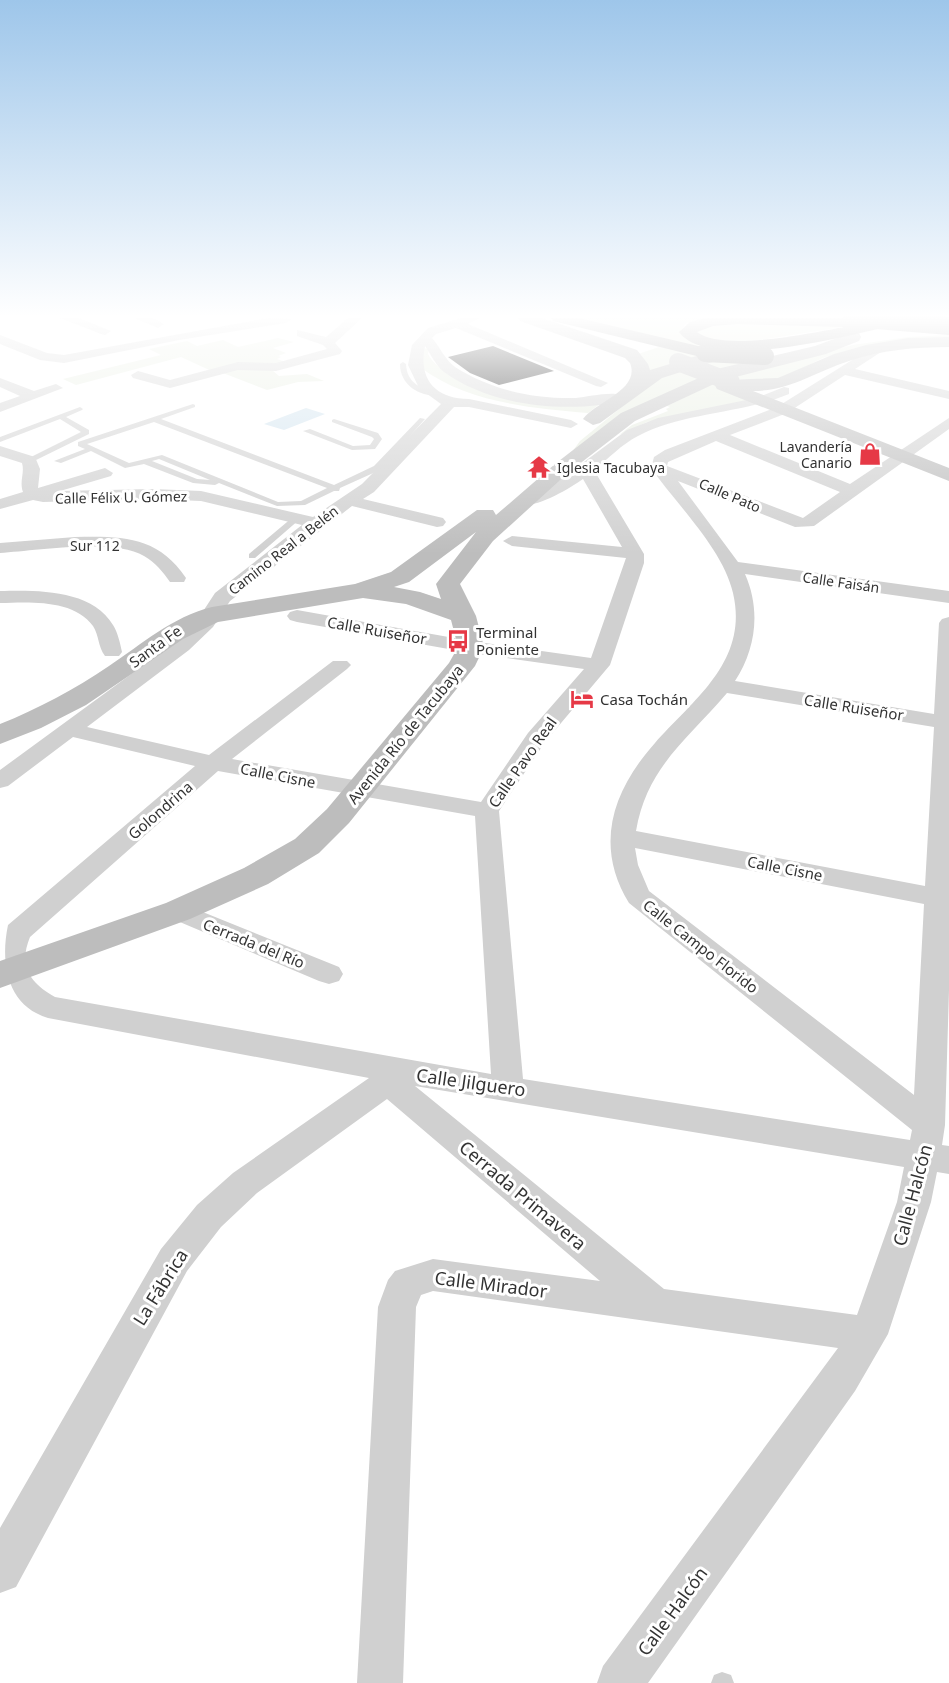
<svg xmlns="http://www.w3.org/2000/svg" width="949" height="1683" font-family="'Noto Sans',sans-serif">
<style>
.green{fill:#e6ecdf}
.water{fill:#cfe2ee}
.building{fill:#1a1a1a}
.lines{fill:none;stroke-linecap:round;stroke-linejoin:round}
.lane{fill:#d0d0d0;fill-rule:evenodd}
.street{fill:#d0d0d0;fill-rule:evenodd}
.secondary{fill:#bdbdbd;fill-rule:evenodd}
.highway{fill:#9a9a9a;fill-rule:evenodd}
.secondary-bridge{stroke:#bdbdbd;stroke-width:18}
.highway-bridge{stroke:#9a9a9a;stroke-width:18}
.labels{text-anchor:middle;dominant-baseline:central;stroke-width:6;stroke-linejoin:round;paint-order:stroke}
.far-poi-label{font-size:14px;fill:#333;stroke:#fff;text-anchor:end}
.far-street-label{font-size:14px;fill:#333;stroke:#fff}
.street-label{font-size:15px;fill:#333;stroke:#fff}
.poi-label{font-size:15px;fill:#333;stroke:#fff;text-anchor:start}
.near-street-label{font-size:18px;fill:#333;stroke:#fff}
</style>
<rect width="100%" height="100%" fill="#fff"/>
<!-- green -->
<path class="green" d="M578 318H706L686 323 680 332 689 340 719 352Z
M720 322 855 325 742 343 714 342 696 332Z
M949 335V338L855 348 823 358 776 381 737 379 749 401 647 422 619 435 632 425 668 411 666 409 670 407 667 406 729 376 853 345 908 337Z
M278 338 294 342 273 348 286 353 278 356 281 357 277 359 291 364 272 370 279 376 307 374 324 381 298 382 267 390 223 373 218 374 181 357 76 385 63 379 161 355 149 349 187 341 197 346 223 340 238 347Z
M659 347 705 355 646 376 638 354Z
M422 348 429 349 428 354C445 390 564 410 601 403L588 413C531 408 469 403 421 368Z
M722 358 752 362 572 452 580 441 657 378Z"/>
<!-- water -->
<path class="water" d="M306 408 325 414 284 430 264 424Z"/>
<!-- building -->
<path class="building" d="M493 346 554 371 499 385 470 373 448 357Z"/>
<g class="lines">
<!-- lane -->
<path class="lane" d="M403 362 406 364C407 384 421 388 438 394V396C419 396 400 385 400 364Z
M193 404 195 405V407L161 419 334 485 374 466 420 418 425 419 380 470 340 488 339 491H334L305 505 277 506 219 483 215 485 193 483 144 464 125 468 91 451 61 463 54 461 85 449 78 446V442ZM154 422 327 488 301 501 278 502 162 455 129 463 87 444ZM159 459 210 480 197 479 152 461Z
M80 407 83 409 82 410 66 417 89 430V434L32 462 25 460 81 432 60 419 0 442V437Z
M334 419 378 433 382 439 375 449 352 450 303 431 310 429 353 446 370 445 374 439 372 437 332 422V420Z
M293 517 300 519 255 558H249V554Z
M722 1672 731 1675 734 1683H711L714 1675Z"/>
<!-- street -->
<path class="street" d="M60 318H79L111 331 105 335 101 334Z
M134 318H153L164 324 158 328Z
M268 318 292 319 286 323 179 340 64 363 40 360 0 344V335L47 353 64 355Z
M348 318H362L335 343 342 351 340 354 276 371 238 370 170 388 133 378 131 375 138 371 170 380 238 362 276 363 327 349 323 345 297 336V330L326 337Z
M461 318H480L468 324 608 383 601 387 596 386 456 328 436 334 432 338C440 347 445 360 455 367 491 390 534 399 576 398 589 397 618 389 626 398 620 404 609 404 600 405 549 411 487 403 444 372 435 365 431 354 425 346 418 379 435 399 469 399L571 420 578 424 571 428 469 407H454L374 492 363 499 443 518 446 522 443 526 437 527 352 506 230 601 213 627 189 650 87 727 209 755 333 661H347L351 665 347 669 232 759 481 802 528 733 584 669 471 653 297 622 290 620 287 616 290 612 297 610 471 641 591 658 626 558 512 546 503 541 512 536 622 547 583 479C569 489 535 509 518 505L516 501 518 497 557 482 627 430 658 418 756 398 784 387 789 388V394C741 414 683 412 638 436 622 444 608 459 594 470L644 554V563L610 665 545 742 499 811 523 1079 910 1140 912 1130 629 903C594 846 612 791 655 743 694 699 749 661 733 593 723 549 677 505 651 468L654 457 665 450 777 407 876 345 883 349 881 352 855 369 949 391V399L845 375 787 413 730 435 850 484 949 418V429L814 526 795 527 678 481 738 562 949 591V603L745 574C761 610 756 649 735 681L934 714 939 623 942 619 949 617V990L945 1125 942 1145 949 1146V1174L937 1172 931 1202 888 1334 855 1391 648 1683H597L603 1666 838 1348 433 1291 421 1295 416 1307 403 1683H357L378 1307 388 1280 395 1271 433 1259 600 1281 387 1099 257 1193 221 1227 187 1271 16 1587 0 1593V1528L161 1249 197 1205 233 1173 369 1078 48 1018C7 1006 0 963 8 925L195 766 73 737 8 786 0 788V770L175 642 198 619 215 593 302 525 201 501 153 499 43 502 33 500 0 509V499L23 492C19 481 25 473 22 463L0 456V446L35 457 40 469 38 488 105 468 113 473 111 476 60 491 153 489 201 491 313 517 362 484 441 404 419 388 408 365 412 345 428 328ZM716 441 840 492 803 518 667 466 668 462ZM727 693 934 727 925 886 636 831C647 767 687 740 727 693ZM218 771 475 816 491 1074 55 997C30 983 18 966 30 937ZM635 848 924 904 914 1095 649 891 638 865ZM415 1086 904 1167 897 1202 857 1315 664 1289Z
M0 378 34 391 56 384 63 388 0 412V403L20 396 0 387Z
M75 537C122 536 158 536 186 578L184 582H170C163 572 155 562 144 556 114 538 35 551 0 553V543Z
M0 591C36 590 92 589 113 625 118 633 120 643 122 652L119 656H105C98 647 99 635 93 626 74 599 29 602 0 603Z
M178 902 339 967 343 974 339 981 329 984 319 981 168 917 164 911 168 905Z"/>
<!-- secondary -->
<path class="secondary" d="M518 318H542L637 350 648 364 650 370 713 351 722 356 719 360 662 378 600 423 593 425 583 419C595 402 641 390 630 363L625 358 520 321Z
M853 332 859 333 861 337 859 341 826 354 724 380 778 378 834 354 866 345 908 338 949 337V347C915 347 881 350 849 361 815 372 790 391 753 391L949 468V481L717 389 714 384 635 421 569 472 493 541 460 584 476 616 484 647 475 666 349 823 319 853 268 884 190 919 0 988V961L166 903 244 868 295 839 327 809 449 663 458 647 451 620 406 604 363 598 218 622 183 639 86 705 41 728 0 744V724C38 709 75 689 109 666 142 644 172 617 212 607L355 584 391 572 477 510H493L496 515 555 464 621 413 721 368 815 346ZM476 532 436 584 441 599 420 592 394 587 409 582Z"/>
<!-- highway -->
<path class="highway" d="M551 318H579L711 349 714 353 705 358 553 321Z
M705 318H855L864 323 883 318 891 323 889 326C846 337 708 372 679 332L690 322ZM737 324 844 327C812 333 723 352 697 332L713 326Z"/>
<!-- secondary-bridge -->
<path class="secondary-bridge" d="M678 362 731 382"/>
<!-- highway-bridge -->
<path class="highway-bridge" d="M852 318 949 326
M705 353 765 356"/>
</g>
<!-- sky -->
<linearGradient id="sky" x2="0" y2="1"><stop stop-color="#9ec6ea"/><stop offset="0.57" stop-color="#fff"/><stop offset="1" stop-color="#fff" stop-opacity="0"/></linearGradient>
<rect width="949" height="554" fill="url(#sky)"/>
<!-- icons -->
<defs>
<g id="shop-bare" transform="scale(1.8)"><path d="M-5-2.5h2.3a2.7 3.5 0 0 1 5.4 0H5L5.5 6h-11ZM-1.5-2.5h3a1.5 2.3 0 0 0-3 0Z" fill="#e63946" stroke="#fff" stroke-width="2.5" paint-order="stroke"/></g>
<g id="temple-bare" transform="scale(1.8)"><path d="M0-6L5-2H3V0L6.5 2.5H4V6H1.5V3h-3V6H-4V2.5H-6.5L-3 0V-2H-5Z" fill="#e63946" stroke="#fff" stroke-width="2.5" paint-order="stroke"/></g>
<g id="bus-bare" transform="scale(1.8)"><path d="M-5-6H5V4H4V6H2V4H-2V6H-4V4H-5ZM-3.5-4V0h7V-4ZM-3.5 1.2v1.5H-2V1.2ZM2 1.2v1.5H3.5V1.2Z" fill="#e63946" stroke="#fff" stroke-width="2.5" paint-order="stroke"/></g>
<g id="hotel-bare" transform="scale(1.8)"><path d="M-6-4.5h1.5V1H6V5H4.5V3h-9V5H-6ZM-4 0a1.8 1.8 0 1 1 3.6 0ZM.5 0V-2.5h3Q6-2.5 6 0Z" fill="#e63946" stroke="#fff" stroke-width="2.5" paint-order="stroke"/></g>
</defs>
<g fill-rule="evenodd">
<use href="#shop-bare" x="870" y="454"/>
<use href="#temple-bare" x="539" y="467"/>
<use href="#bus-bare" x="458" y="641"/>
<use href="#hotel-bare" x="582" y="699"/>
</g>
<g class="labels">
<!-- far-poi labels -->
<g class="far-poi-label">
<text x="852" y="446">Lavandería<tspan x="852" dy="16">Canario</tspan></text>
<text x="557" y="467" text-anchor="start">Iglesia Tacubaya</text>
</g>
<!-- far-street labels -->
<g class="far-street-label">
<text transform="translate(730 495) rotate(23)">Calle Pato</text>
<text transform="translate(121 497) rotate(-1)">Calle Félix U. Gómez</text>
<text x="95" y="545">Sur 112</text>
<text transform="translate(283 550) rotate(-38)">Camino Real a Belén</text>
<text transform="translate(841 582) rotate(8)">Calle Faisán</text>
</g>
<!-- street labels -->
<g class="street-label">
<text transform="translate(377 630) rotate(10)">Calle Ruiseñor</text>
<text transform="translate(155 646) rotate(-36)">Santa Fe</text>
<text transform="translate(854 707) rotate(9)">Calle Ruiseñor</text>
<text transform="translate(405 734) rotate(-51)">Avenida Río de Tacubaya</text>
<text transform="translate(522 762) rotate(-55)">Calle Pavo Real</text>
<text transform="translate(278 775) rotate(11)">Calle Cisne</text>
<text transform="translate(160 810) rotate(-41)">Golondrina</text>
<text transform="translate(785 868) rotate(11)">Calle Cisne</text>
<text transform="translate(254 943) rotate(22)">Cerrada del Río</text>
<text transform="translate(701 946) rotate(38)">Calle Campo Florido</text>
</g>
<!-- poi labels -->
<g class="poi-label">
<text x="476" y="632">Terminal<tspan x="476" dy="17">Poniente</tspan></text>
<text x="600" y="699">Casa Tochán</text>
</g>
<!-- near-street labels -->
<g class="near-street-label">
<text transform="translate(471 1082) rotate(8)">Calle Jilguero</text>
<text transform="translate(523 1195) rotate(40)">Cerrada Primavera</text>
<text transform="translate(912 1195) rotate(-75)">Calle Halcón</text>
<text transform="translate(491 1284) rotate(7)">Calle Mirador</text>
<text transform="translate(160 1287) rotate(-58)">La Fábrica</text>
<text transform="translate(672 1611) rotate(-54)">Calle Halcón</text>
</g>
</g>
</svg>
